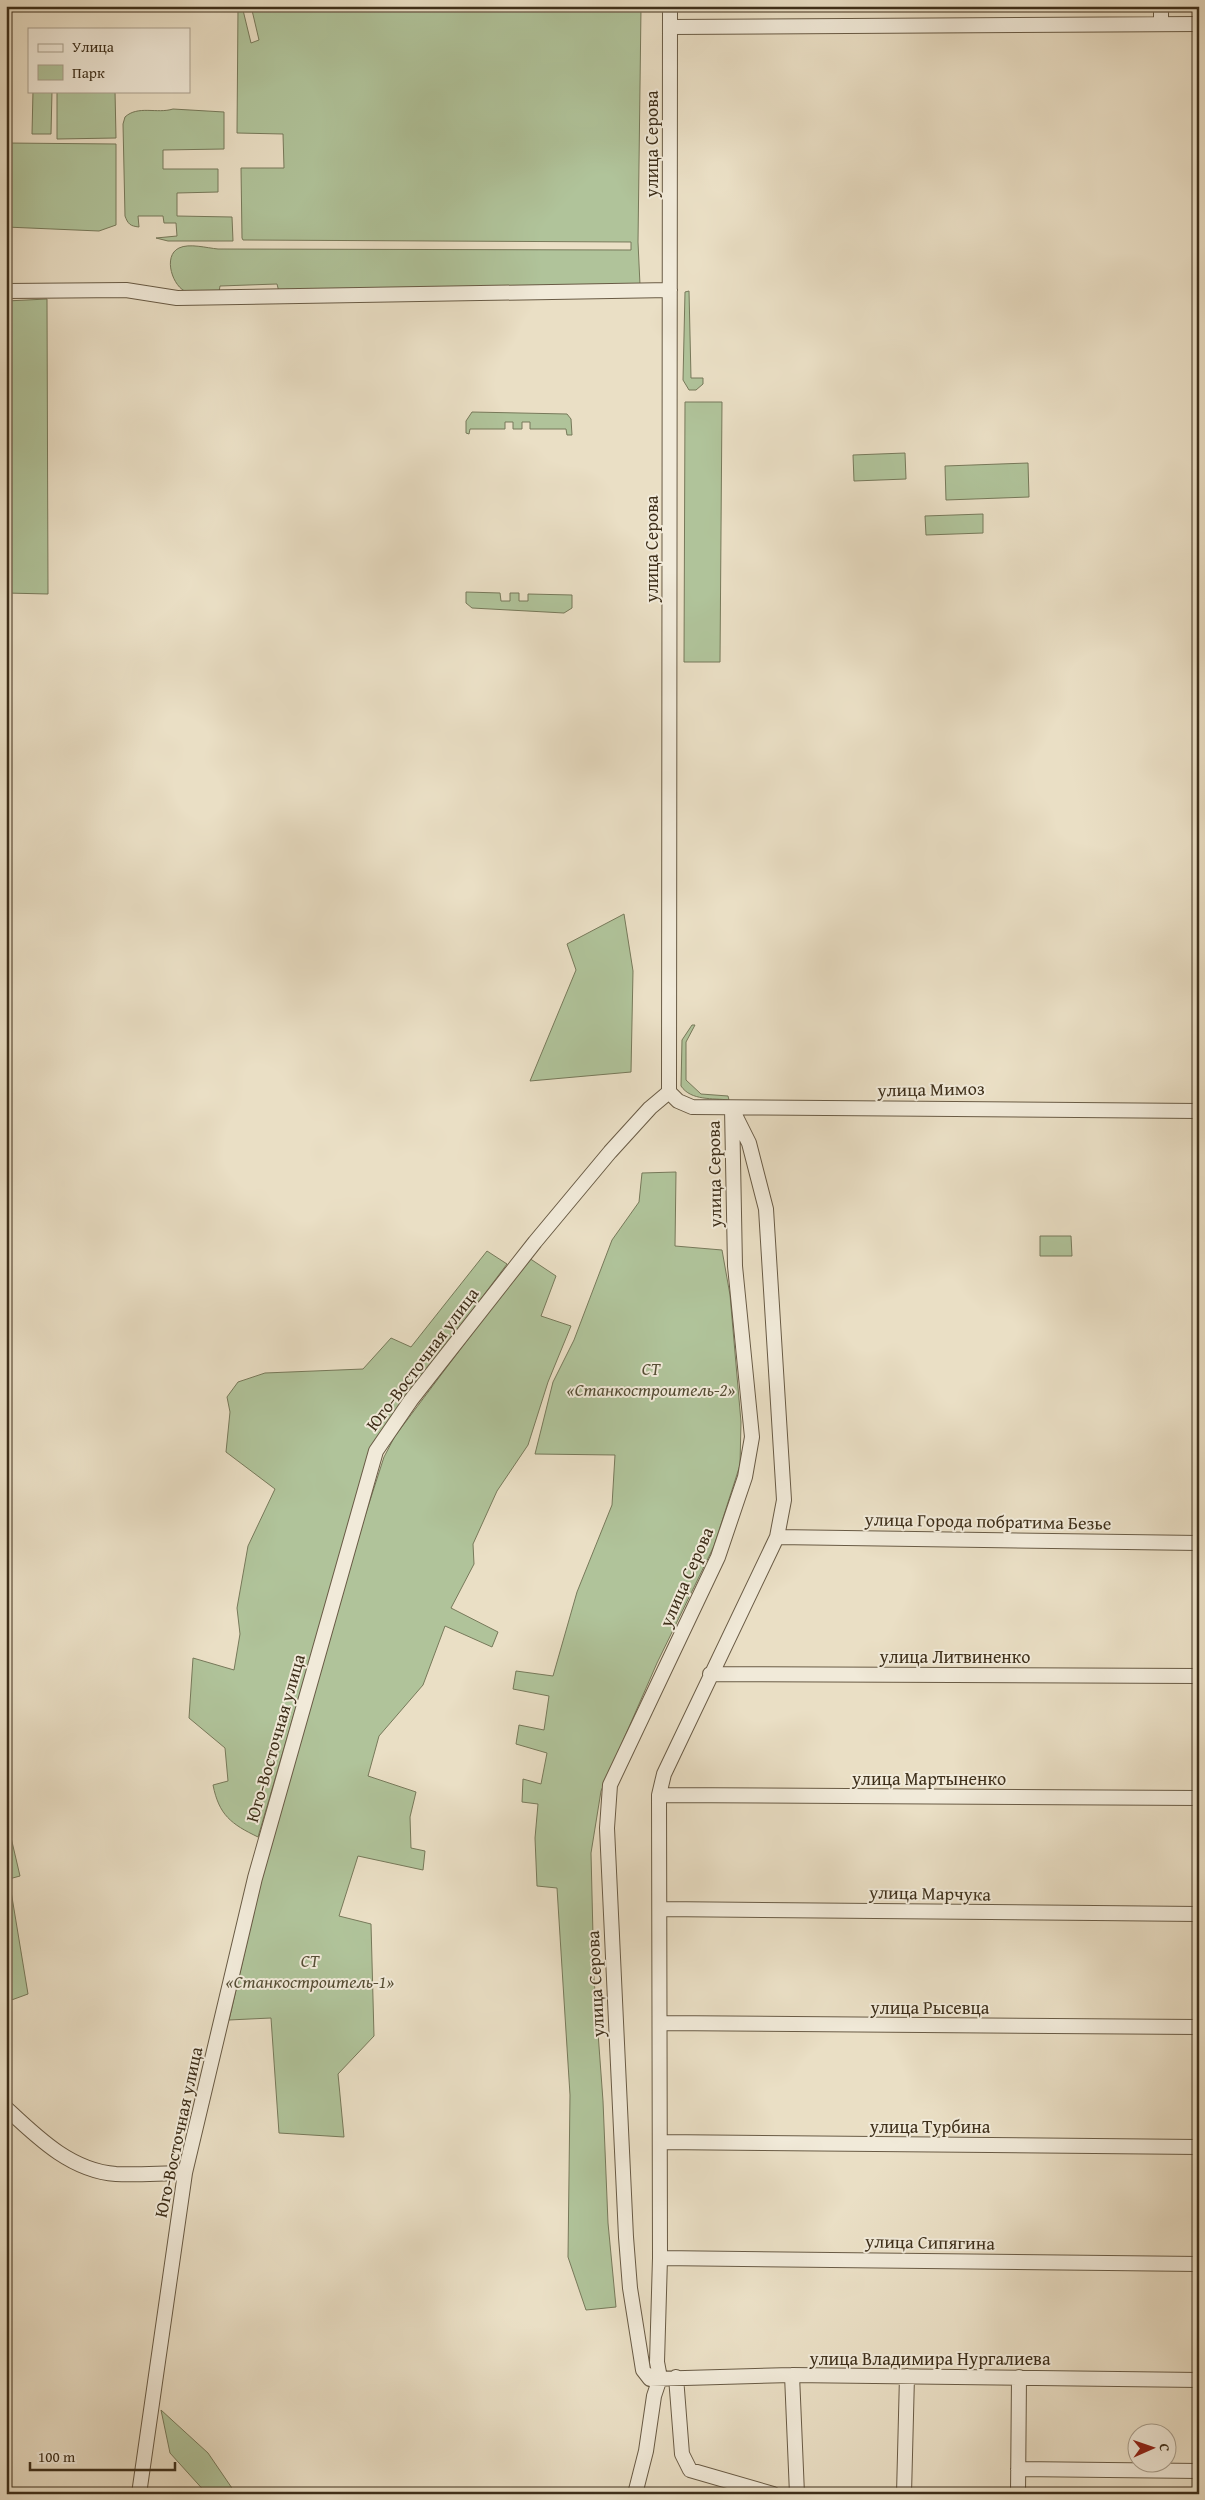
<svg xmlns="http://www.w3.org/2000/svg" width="1205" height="2500" font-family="'Gentium Book Plus',serif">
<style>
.green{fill:#b0c39a;stroke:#77795a}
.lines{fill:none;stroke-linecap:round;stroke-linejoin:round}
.minor-casing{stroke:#695b45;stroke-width:16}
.minor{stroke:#f1ead9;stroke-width:14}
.labels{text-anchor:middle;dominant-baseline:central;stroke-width:4;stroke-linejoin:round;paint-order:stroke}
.street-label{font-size:18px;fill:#3e2f1a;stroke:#f1ead9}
.park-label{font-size:18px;font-style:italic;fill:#554d34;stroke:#f1ead9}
</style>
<rect width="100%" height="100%" fill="#eadfc5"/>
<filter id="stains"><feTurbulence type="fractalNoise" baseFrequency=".004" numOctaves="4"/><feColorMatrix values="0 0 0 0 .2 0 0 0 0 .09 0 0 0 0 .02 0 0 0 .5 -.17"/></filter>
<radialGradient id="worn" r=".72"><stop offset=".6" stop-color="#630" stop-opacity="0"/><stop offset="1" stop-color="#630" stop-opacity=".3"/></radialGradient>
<!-- green -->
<path class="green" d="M242 6 251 43 259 40 251 6 641 8 638 242 640 285 279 292 277 284 220 286 219 292C209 292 197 294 187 292 173 288 162 256 179 248 189 243 207 248 218 249L631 250V242L243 240 242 238 241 168H284L283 134 237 133 238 8Z
M33 91H52L51 134H32Z
M57 91H115L116 138 57 139Z
M173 109 224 112V149L163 150V169H218V192L177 193V216L232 217 233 241H168L156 238 177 236 176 223H164L163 216H138L139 227C130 226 128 224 125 216L123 124 125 117C138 105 157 114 173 109Z
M6 143 116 144V225L99 231 6 227Z
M689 291 691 378H703V384L696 390H689L683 380 685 292Z
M47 299 48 594 6 593V301Z
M685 402H722L720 662H684Z
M472 412 567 414 571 419 572 435H567L566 429H530V422H522V429H513V422H505V429H470L469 434 466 433V421Z
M905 453 906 479 854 481 853 455Z
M1028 463 1029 497 946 500 945 466Z
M983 514V533L926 535 925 516Z
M466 592 500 593 501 601H510V593H519V601H528V594L572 595V608L564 613 472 608 466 603Z
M624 914 633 971 631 1072 530 1081 576 970 567 944Z
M692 1025H695L686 1042V1080L701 1094 728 1096 729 1100C713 1098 691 1101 681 1086L682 1040Z
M676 1172 675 1246 722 1250 730 1295 741 1422 740 1465 714 1546 657 1663 601 1791 591 1853 594 1978 603 2101 608 2223 616 2307 586 2310 568 2257 570 2095 557 1888 537 1886 535 1838 538 1804 522 1802 523 1779 541 1784 547 1753 516 1744 519 1725 544 1730 549 1696 513 1689 516 1671 553 1676 577 1592 612 1505 615 1455 535 1454 553 1382 574 1340 612 1240 639 1202 642 1173Z
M1040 1236H1071L1072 1256H1040Z
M487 1251 507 1264 390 1420 307 1670 258 1837C231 1824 219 1815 213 1785L228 1781 225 1748 189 1718 193 1658 234 1670 240 1634 237 1608 248 1546 275 1489 226 1452 230 1412 227 1397 238 1382 265 1373 363 1369 391 1338 411 1347Z
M529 1258 556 1276 541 1316 571 1326 548 1382 528 1445 497 1491 473 1544 474 1564 451 1608 498 1632 492 1647 445 1626 423 1685 379 1736 368 1776 416 1792 410 1817 411 1848 425 1851 423 1870 358 1856 339 1916 371 1924 374 2036 338 2074 344 2137 279 2133 271 2018 229 2020 262 1877 364 1519 384 1457 395 1436Z
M6 1816 20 1876 9 1879 28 1994 6 2002Z
M161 2410 208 2453 236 2494H207L170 2453Z"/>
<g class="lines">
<!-- minor casing -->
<g class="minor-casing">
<path id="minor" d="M1161 6V24
M670 27 1199 24
M6 291 126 290 177 298 670 290
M669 1092 670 6
M669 1092 678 1101 692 1107 1199 1111
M732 1108 735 1266 752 1437 745 1477 718 1557 610 1785 607 1828 626 2237 630 2288 643 2370 650 2379 792 2375 1199 2380
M777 1537 1199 1543
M710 1674 1199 1676
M659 1795 1199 1798
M660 1909 1199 1914
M660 2023 1199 2027
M6 2108C37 2137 71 2171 116 2174 139 2175 162 2173 185 2173
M660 2142 1199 2147
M660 2258 1199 2264
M792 2375 797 2494
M676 2377 682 2454 690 2470 773 2494
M660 2378 657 2362 660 2258 659 1795 664 1774 777 1537 784 1500 766 1209 749 1143 734 1113
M1018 2469 1199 2471
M139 2494 185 2173 255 1878 376 1451 411 1400 535 1242 610 1152 650 1108 669 1092
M635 2494 646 2451 654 2396 660 2378
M904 2494 907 2376
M1018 2494 1019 2377"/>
</g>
<!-- minor -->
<use href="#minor" class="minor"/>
</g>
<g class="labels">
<!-- street labels -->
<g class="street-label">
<text transform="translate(651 144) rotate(-90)">улица Серова</text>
<text transform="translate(651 549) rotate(-90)">улица Серова</text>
<text transform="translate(931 1089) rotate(-1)">улица Мимоз</text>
<text transform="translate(714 1174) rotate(-91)">улица Серова</text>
<text transform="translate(422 1359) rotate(-53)">Юго-Восточная улица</text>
<text transform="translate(988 1521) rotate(1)">улица Города побратима Безье</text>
<text transform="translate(686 1577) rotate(-66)">улица Серова</text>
<text x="955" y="1656">улица Литвиненко</text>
<text transform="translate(275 1738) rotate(-74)">Юго-Восточная улица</text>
<text x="929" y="1778">улица Мартыненко</text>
<text transform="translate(930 1893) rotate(1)">улица Марчука</text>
<text transform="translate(595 1984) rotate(-93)">улица Серова</text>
<text x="930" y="2007">улица Рысевца</text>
<text x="930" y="2126">улица Турбина</text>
<text transform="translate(178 2132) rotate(-78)">Юго-Восточная улица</text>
<text transform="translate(930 2242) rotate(1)">улица Сипягина</text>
<text x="930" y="2358">улица Владимира Нургалиева</text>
</g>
<!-- park labels -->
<g class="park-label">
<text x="651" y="1368">СТ<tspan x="651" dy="21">«Станкостроитель-2»</tspan></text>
<text x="310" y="1960">СТ<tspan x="310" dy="21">«Станкостроитель-1»</tspan></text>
</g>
</g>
<!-- margin -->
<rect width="1205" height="2500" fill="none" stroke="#eadfc5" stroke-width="25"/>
<rect x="8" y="8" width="1190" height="2485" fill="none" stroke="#3e2f1a" stroke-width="2.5"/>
<rect x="12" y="12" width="1180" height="2475" fill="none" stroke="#3e2f1a"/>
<!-- legend -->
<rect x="28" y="28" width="162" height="65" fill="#f1ead9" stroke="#a99f8d"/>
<rect x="38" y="44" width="25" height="8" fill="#f1ead9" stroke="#a99f8d"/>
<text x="72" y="52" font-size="15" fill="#3e2f1a">Улица</text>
<rect x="38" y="65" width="25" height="15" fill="#b0c39a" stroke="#a99f8d"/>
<text x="72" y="78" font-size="15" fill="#3e2f1a">Парк</text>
<!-- north arrow -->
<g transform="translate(1152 2448) rotate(88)"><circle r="24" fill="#f1ead9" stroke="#a99f8d"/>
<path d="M0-4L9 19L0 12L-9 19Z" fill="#8f2418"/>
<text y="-8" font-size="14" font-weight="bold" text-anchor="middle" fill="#3e2f1a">С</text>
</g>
<!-- scale -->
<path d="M30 2462v8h145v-8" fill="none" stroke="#3e2f1a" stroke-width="2.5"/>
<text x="38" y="2462" font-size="15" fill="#3e2f1a" stroke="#f1ead9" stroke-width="4" paint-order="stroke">100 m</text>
<rect width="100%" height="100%" filter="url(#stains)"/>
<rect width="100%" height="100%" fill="url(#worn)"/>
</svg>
